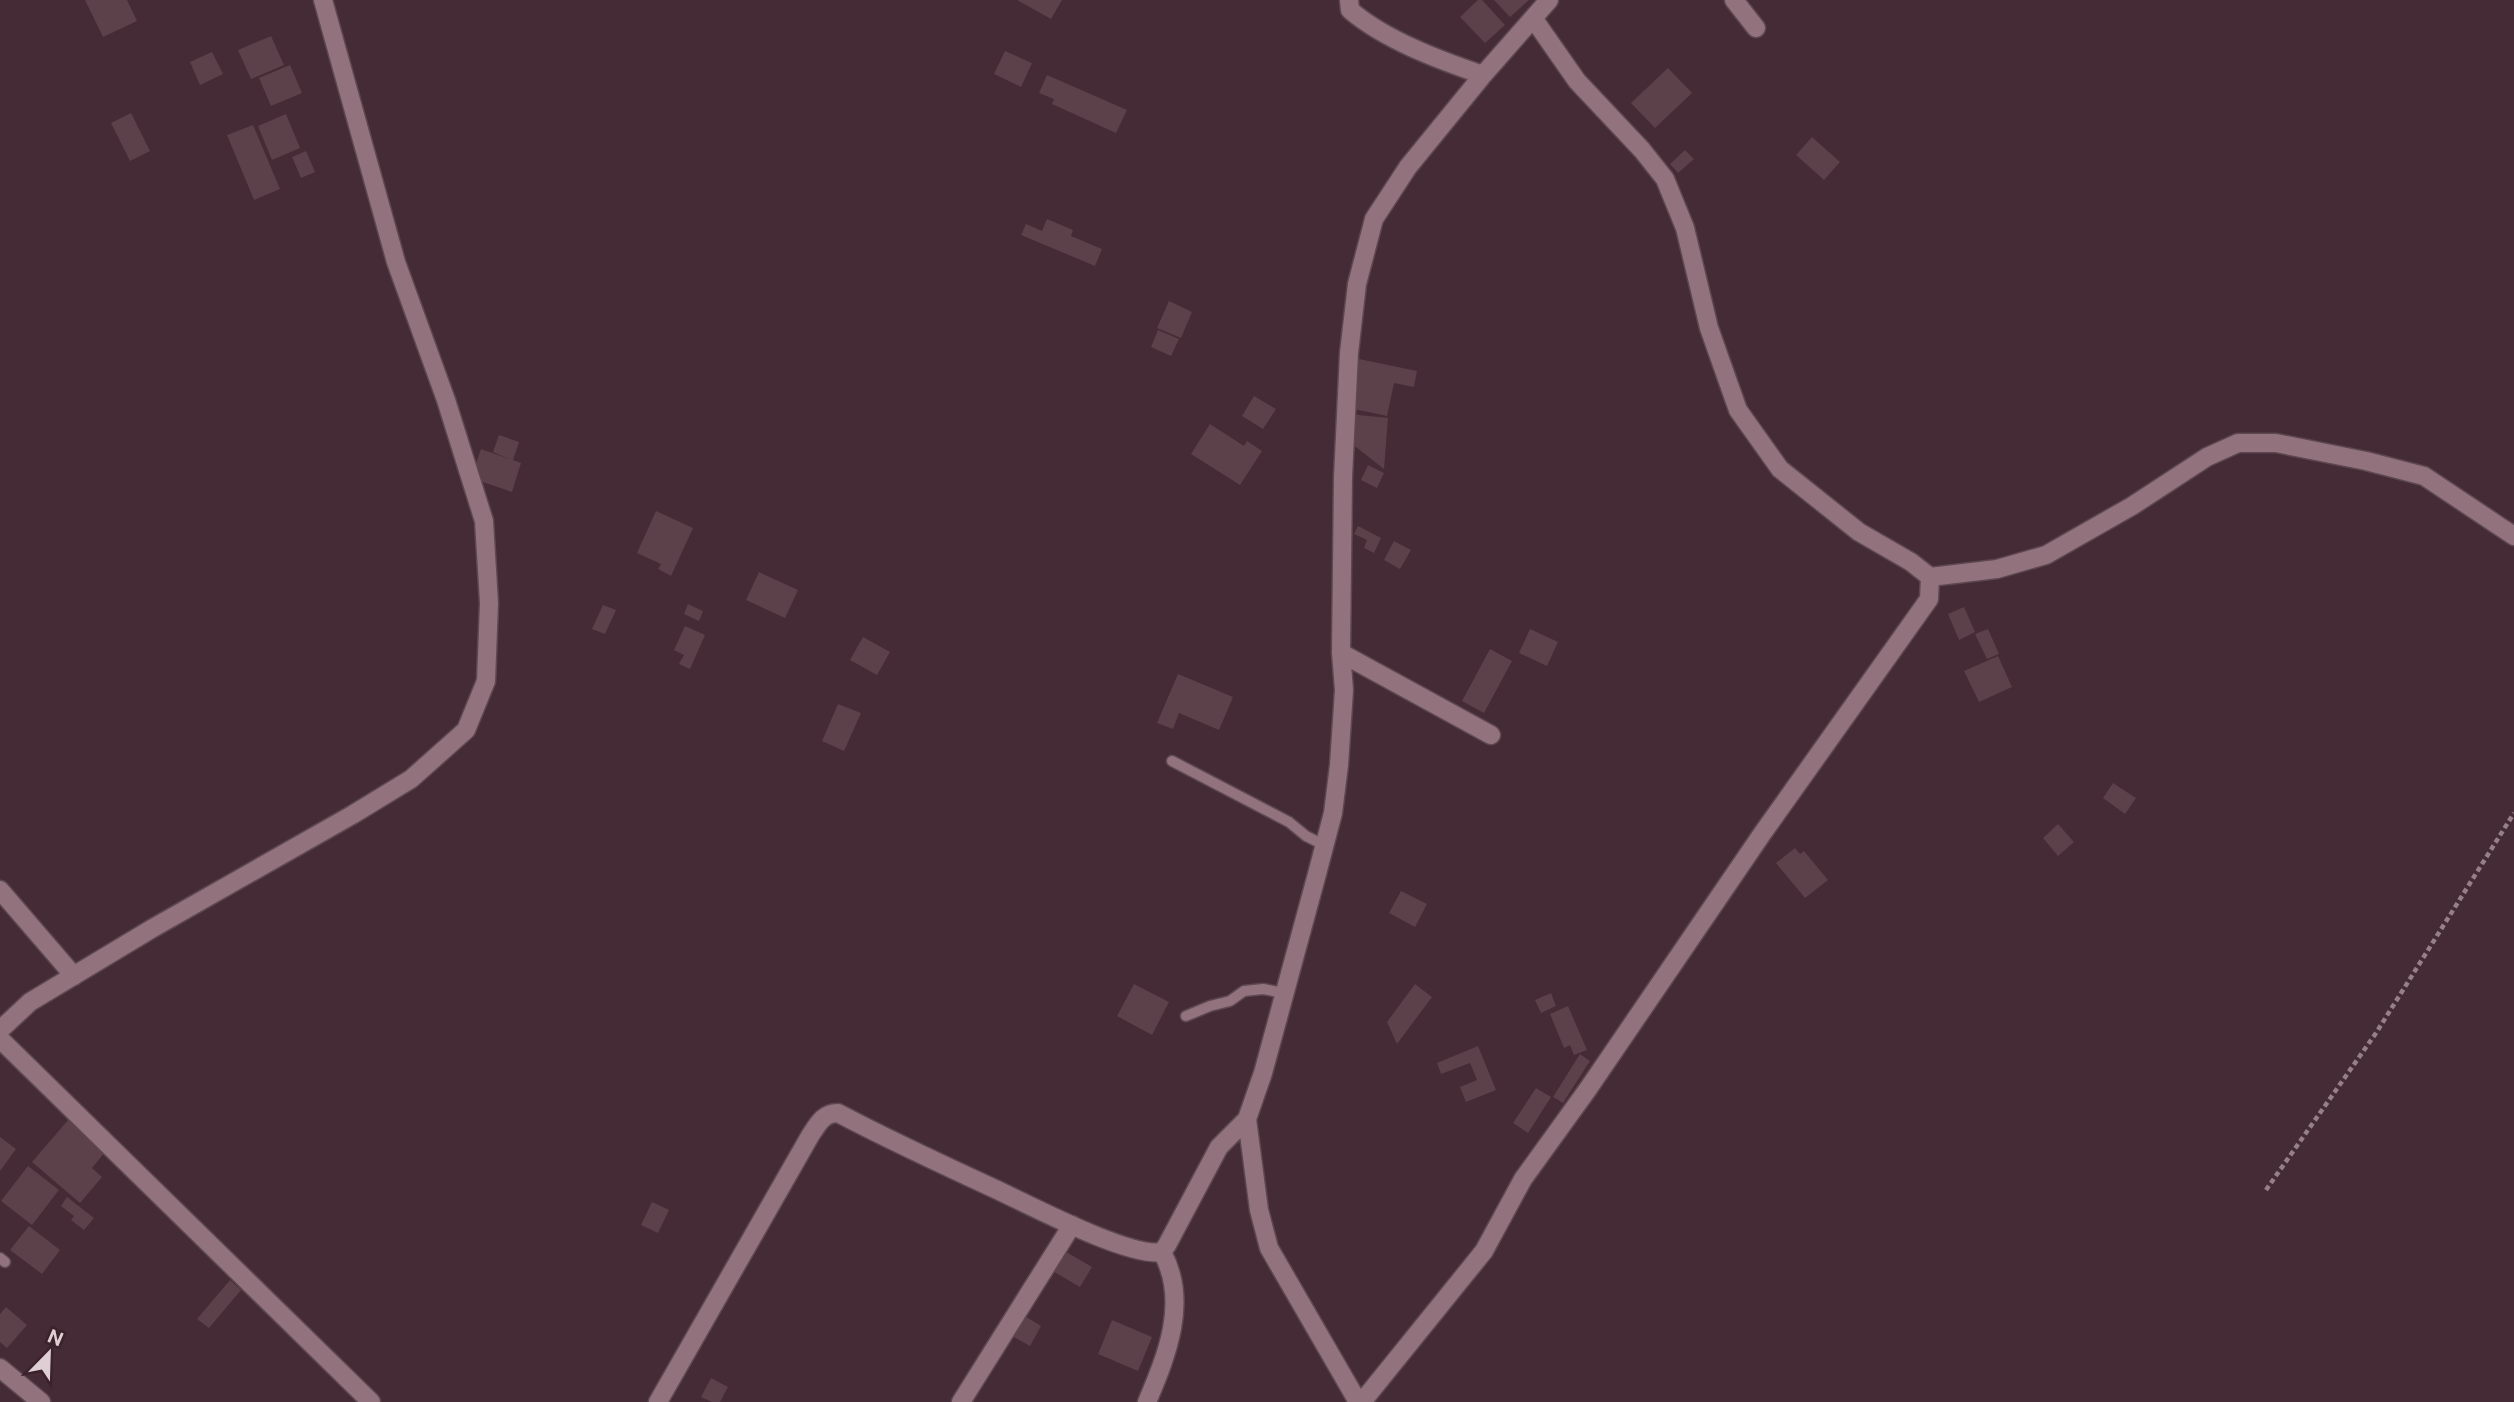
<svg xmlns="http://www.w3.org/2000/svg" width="2514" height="1402" font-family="'Public Sans',sans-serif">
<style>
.building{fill:#5c404a}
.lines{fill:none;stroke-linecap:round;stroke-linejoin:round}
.lane-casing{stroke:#5d4750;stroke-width:13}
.street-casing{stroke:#5d4750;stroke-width:21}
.path{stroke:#958088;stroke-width:4.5;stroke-dasharray:5 3.5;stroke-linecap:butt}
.lane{stroke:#91727d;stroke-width:10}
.street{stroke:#91727d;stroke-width:18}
</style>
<rect width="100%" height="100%" fill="#452b35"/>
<!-- building -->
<path class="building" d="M85 0H127L137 21 103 37Z
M1017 0H1062L1051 19Z
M1478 0H1482L1505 25 1485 43 1460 17Z
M1494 0H1529L1510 17Z
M271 36 284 65 251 79 238 50Z
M1005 51 1032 63 1021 87 994 74Z
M212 52 223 74 200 85 190 62Z
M290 65 302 93 271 106 259 78Z
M1668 68 1692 93 1655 128 1631 103Z
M1047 75 1127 110 1116 133 1052 104 1054 99 1039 93Z
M131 113 150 151 130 161 111 123Z
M286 114 300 148 272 160 258 126Z
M253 125 280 189 254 200 227 135Z
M1812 137 1840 162 1824 180 1796 155Z
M1685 150 1694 159 1678 173 1670 164Z
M306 151 315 172 301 178 292 157Z
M1047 219 1073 230 1071 236 1102 249 1095 266 1021 235 1026 224 1042 231Z
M1169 301 1192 312 1181 338 1157 328Z
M1158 330 1179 339 1171 356 1151 347Z
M1359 359 1417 371 1414 387 1394 383 1387 416 1349 408Z
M1254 396 1276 409 1263 429 1242 416Z
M1349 414 1388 418 1384 469 1347 440Z
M1210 424 1244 446 1247 441 1262 451 1240 485 1191 454Z
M499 435 519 442 513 460 521 463 512 492 471 478 481 449 509 459 493 452Z
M1368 465 1384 473 1377 488 1361 480Z
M656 511 693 528 671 576 658 569 661 564 637 553Z
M1358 526 1381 538 1374 553 1364 548 1367 540 1354 534Z
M1394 541 1411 550 1400 569 1384 560Z
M759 572 798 590 785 618 746 600Z
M688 604 703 611 699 621 684 614Z
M603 605 616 610 605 634 592 629Z
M1964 607 1975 632 1959 640 1948 614Z
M685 626 705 635 690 669 679 664 684 655 674 650Z
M1530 629 1558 642 1547 666 1519 653Z
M1988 629 1999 654 1987 659 1975 634Z
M863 637 890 652 877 675 850 660Z
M1490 649 1512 661 1484 713 1462 701Z
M1998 656 2012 687 1979 702 1964 671Z
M1178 674 1233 697 1219 730 1179 713 1173 729 1157 723Z
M838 704 861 713 844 751 822 741Z
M2113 783 2136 798 2125 814 2103 798Z
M2058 824 2074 842 2058 856 2043 838Z
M1795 848 1800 854 1804 851 1828 880 1805 898 1776 863Z
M1401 891 1427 904 1415 927 1389 913Z
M1134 984 1169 1002 1152 1035 1117 1016Z
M1415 984 1432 997 1397 1044 1387 1022Z
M1551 993 1556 1006 1541 1013 1535 1000Z
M1568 1006 1587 1050 1574 1055 1570 1045 1564 1048 1550 1014Z
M1478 1046 1496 1090 1466 1102 1460 1087 1477 1080 1470 1063 1441 1074 1437 1063Z
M1580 1054 1590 1061 1563 1103 1553 1097Z
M1536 1088 1551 1097 1528 1133 1513 1123Z
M69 1119 106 1151 92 1168 102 1177 80 1203 32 1162Z
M0 1137 16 1149 0 1171Z
M28 1166 59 1190 32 1225 1 1201Z
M67 1197 94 1218 84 1230 71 1220 74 1216 61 1206Z
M652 1202 669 1210 658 1233 641 1225Z
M29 1226 60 1250 42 1274 10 1250Z
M1063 1250 1092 1267 1080 1287 1051 1270Z
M230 1280 241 1290 209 1328 197 1319Z
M6 1307 27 1325 7 1348 0 1342V1314Z
M1023 1315 1041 1326 1030 1346 1012 1336Z
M1112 1320 1152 1337 1138 1371 1098 1354Z
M711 1378 728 1387 720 1402H712L701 1397Z"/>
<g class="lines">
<!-- lane casing -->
<g class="lane-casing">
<path id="lane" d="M1172 761 1289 822 1306 836 1324 845
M1186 1016 1210 1006 1230 1001 1244 991 1263 989 1284 993
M0 1258 5 1262"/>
</g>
<!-- street casing -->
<g class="street-casing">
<path id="street" d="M1349 0 1350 10C1385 40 1439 60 1483 75
M1734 0 1756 28
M1533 18 1577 81 1642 150 1665 179 1685 228 1709 328 1738 410 1780 469 1859 532 1911 562 1930 577 1997 569 2046 555 2132 506 2207 457 2238 443H2276L2366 461 2424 476 2514 536
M1341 653 1491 735
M0 890 74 976
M0 1030 30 1002 153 928 352 815 411 779 466 730 486 681 489 603 484 521 446 400 396 262 323 0
M0 1039 371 1402
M0 1368 41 1402
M658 1402 810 1136C818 1124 823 1113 838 1113 889 1140 941 1164 993 1188 1028 1204 1129 1258 1162 1252L1167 1245 1219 1147 1247 1119
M961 1402 1072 1225
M1147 1402C1167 1355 1189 1301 1162 1252
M1358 1402 1269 1248 1259 1210 1247 1119 1263 1073 1317 874 1333 813 1339 765 1344 690 1341 653 1343 477 1349 353 1357 284 1374 219 1408 167 1483 75 1549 0
M1362 1402 1484 1251 1523 1179 1588 1089 1762 834 1929 599 1930 577"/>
</g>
<!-- path -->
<path class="path" d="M2266 1190 2376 1033 2514 813"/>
<!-- lane -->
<use href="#lane" class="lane"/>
<!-- street -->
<use href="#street" class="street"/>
</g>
<!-- north arrow -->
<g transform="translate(49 1353) rotate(23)" stroke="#3b222b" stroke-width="5" paint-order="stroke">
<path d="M0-5L12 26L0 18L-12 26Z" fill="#dfced4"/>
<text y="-10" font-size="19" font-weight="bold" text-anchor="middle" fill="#dfced4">N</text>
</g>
</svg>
